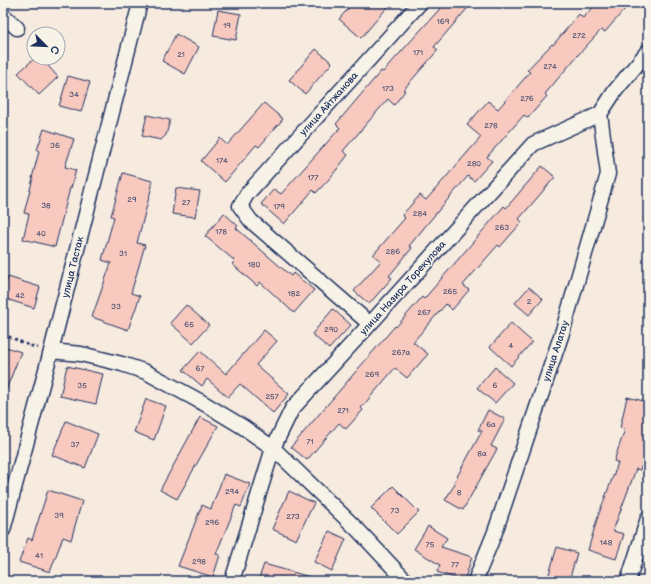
<svg xmlns="http://www.w3.org/2000/svg" width="651" height="584" font-family="'Balsamiq Sans',sans-serif">
<style>
.building{fill:#f8c9bf;stroke:#1b2f5e}
.lines{fill:none;stroke-linecap:round;stroke-linejoin:round}
.minor-casing{stroke:#1b2f5e;stroke-width:17}
.path{stroke:#1b2f5e;stroke-width:2.5;stroke-dasharray:3 3;stroke-linecap:butt}
.minor{stroke:#f7f3e8;stroke-width:14}
.labels{text-anchor:middle;dominant-baseline:central;stroke-width:3;stroke-linejoin:round;paint-order:stroke}
.number-label{font-size:8px;fill:#525676}
.street-label{font-size:10px;fill:#1b2f5e;stroke:#f7f3e8}
</style>
<rect width="100%" height="100%" fill="#f7ebe0"/>
<filter id="ink" filterUnits="userSpaceOnUse"><feTurbulence type="fractalNoise" baseFrequency=".025" numOctaves="2"/><feDisplacementMap in="SourceGraphic" scale="8" xChannelSelector="R" yChannelSelector="G"/><feConvolveMatrix kernelMatrix="1 2 1 2 8 2 1 2 1" color-interpolation-filters="sRGB"/></filter>
<g filter="url(#ink)">
<!-- building -->
<path class="building" d="M353 3H391L361 38 339 19Z
M445 3H472L434 47 438 50 403 90 405 91 394 105 388 99 343 151 348 155 330 178 316 193 313 190 284 224 261 204 274 189 281 194 340 128 336 124 381 71 383 72Z
M597 3H630L605 32 601 30 578 55 545 94 547 96 528 118 524 115 487 157 492 161 474 181 468 176 438 211 409 246 412 248 389 276 392 278 369 304 354 291 381 261 373 255 405 218 402 215 420 195 426 200 481 137 467 125 488 101 498 109 530 72 527 70 552 44 553 45 579 14 583 18Z
M218 10 241 14 236 40 213 36Z
M176 34 199 47 185 74 162 61Z
M316 49 332 63 305 94 289 80Z
M35 58H41L58 77 39 95 18 73Z
M68 76 90 82 81 112 59 106Z
M264 103 283 119 259 147 256 145 225 182 201 161 220 138 227 145Z
M147 115 170 120 166 135 161 140 142 136Z
M44 129 74 139 65 167 76 170 71 188H70L55 247 23 239 29 214 24 213 33 178H32L39 151 37 150Z
M542 166 555 177 519 219 522 222 500 247 498 245 463 285 469 290 452 310 446 304 413 342 428 354 407 378 395 368 361 408 363 410 346 429 339 423 307 460 291 447 395 326 396 327 422 297 424 299 504 206 506 208Z
M123 173 152 181V186L137 243 145 245 131 293 140 296 128 330 92 317 111 263 102 260 114 217 111 216Z
M176 188 200 191 195 217 172 214Z
M224 213 238 226 236 228 291 276 293 273 314 290 294 313 260 282 257 286 232 264 235 261 205 236Z
M8 277 40 287 34 308 3 298V292Z
M529 287 543 299 529 315 515 303Z
M186 305 209 325 193 343 170 323Z
M333 309 351 325 329 349 312 334Z
M511 323 532 342 511 366 490 347Z
M264 330 277 341 256 365 289 394 273 413 240 384 228 397 207 379 202 386 183 370 200 351 226 374Z
M3 346 21 352 4 395H3Z
M67 366 103 374 96 404 60 396Z
M495 367 513 383 495 403 477 388Z
M627 397 648 402V448L640 470 636 469 613 531 624 534 616 559 588 550 598 516 618 463 614 461 625 429 620 428Z
M146 399 166 406 154 440 134 432Z
M488 410 505 419 491 446 497 449 463 510 445 500 455 484 454 482 482 431 478 430Z
M200 417 218 426 177 499 160 490Z
M66 421 98 434 85 468 52 455Z
M224 474 250 484 241 507 236 505 216 554 220 555 213 577 178 566 202 505 211 509Z
M393 486 419 512 397 534 371 508Z
M48 490 82 501 71 540 63 537 50 572 19 562 28 538 32 540Z
M289 491 314 503 296 540 272 529Z
M428 526 447 538 441 547 472 557 464 581 437 572 440 565 414 549Z
M329 531 346 539 332 571 314 562Z
M557 547 577 553 569 581H547Z
M264 564 310 577 309 581H258Z"/>
<g class="lines">
<!-- minor casing -->
<g class="minor-casing">
<path id="minor" d="M3 15 17 28
M370 324 251 221 240 206 247 194 420 3
M51 351 81 354 122 364 146 372 205 404 243 427 273 448 359 531 403 578 402 581
M3 530 51 351 140 3
M232 581 273 448 292 409 370 324 533 144 600 114 615 91 648 51
M475 581 495 532 563 330 608 174 600 114
M628 581 648 518"/>
</g>
<!-- path -->
<path class="path" d="M3 334 28 345 38 348"/>
<!-- minor -->
<use href="#minor" class="minor"/>
</g>
</g>
<g class="labels">
<!-- number labels -->
<g class="number-label">
<text x="443" y="21">169</text>
<text x="227" y="25">19</text>
<text x="579" y="35">272</text>
<text x="418" y="52">171</text>
<text x="181" y="54">21</text>
<text x="550" y="66">274</text>
<text x="388" y="88">173</text>
<text x="74" y="94">34</text>
<text x="527" y="98">276</text>
<text x="491" y="125">278</text>
<text x="55" y="145">36</text>
<text x="222" y="160">174</text>
<text x="474" y="163">280</text>
<text x="313" y="177">177</text>
<text x="132" y="199">29</text>
<text x="186" y="202">27</text>
<text x="46" y="205">38</text>
<text x="279" y="206">179</text>
<text x="420" y="213">284</text>
<text x="502" y="227">263</text>
<text x="221" y="231">178</text>
<text x="41" y="233">40</text>
<text x="393" y="251">286</text>
<text x="123" y="253">31</text>
<text x="254" y="264">180</text>
<text x="450" y="291">265</text>
<text x="294" y="293">182</text>
<text x="20" y="295">42</text>
<text x="529" y="301">2</text>
<text x="116" y="306">33</text>
<text x="424" y="312">267</text>
<text x="189" y="324">65</text>
<text x="331" y="329">290</text>
<text x="511" y="345">4</text>
<text x="401" y="352">267а</text>
<text x="200" y="368">67</text>
<text x="372" y="374">269</text>
<text x="82" y="385">35</text>
<text x="495" y="385">6</text>
<text x="272" y="396">257</text>
<text x="343" y="410">271</text>
<text x="491" y="424">6а</text>
<text x="310" y="441">71</text>
<text x="75" y="444">37</text>
<text x="482" y="453">8а</text>
<text x="232" y="491">294</text>
<text x="459" y="492">8</text>
<text x="395" y="510">73</text>
<text x="59" y="515">39</text>
<text x="293" y="516">273</text>
<text x="212" y="522">296</text>
<text x="606" y="542">148</text>
<text x="430" y="544">75</text>
<text x="39" y="555">41</text>
<text x="199" y="561">298</text>
<text x="455" y="564">77</text>
</g>
<!-- street labels -->
<g class="street-label">
<text transform="translate(329 104) rotate(-48)">улица Айтжанова</text>
<text transform="translate(73 267) rotate(-76)">улица Тастак</text>
<text transform="translate(403 288) rotate(-48)">улица Назира Торекулова</text>
<text transform="translate(556 351) rotate(-72)">улица Алатау</text>
</g>
</g>
<!-- margin -->
<rect width="651" height="584" fill="none" stroke="#f7f3e8" stroke-width="16"/>
<rect x="8" y="8" width="635" height="568" fill="none" stroke="#1b2f5e" stroke-width="1.5" filter="url(#ink)"/>
<!-- north arrow -->
<g transform="translate(46 46) rotate(114)"><circle r="19" fill="#f7f3e8" stroke="#9fa5b1"/>
<path d="M0-3L7 15L0 10L-7 15Z" fill="#1b2f5e"/>
<text y="-6" font-size="11" font-weight="bold" text-anchor="middle" fill="#1b2f5e">С</text>
</g>
</svg>
